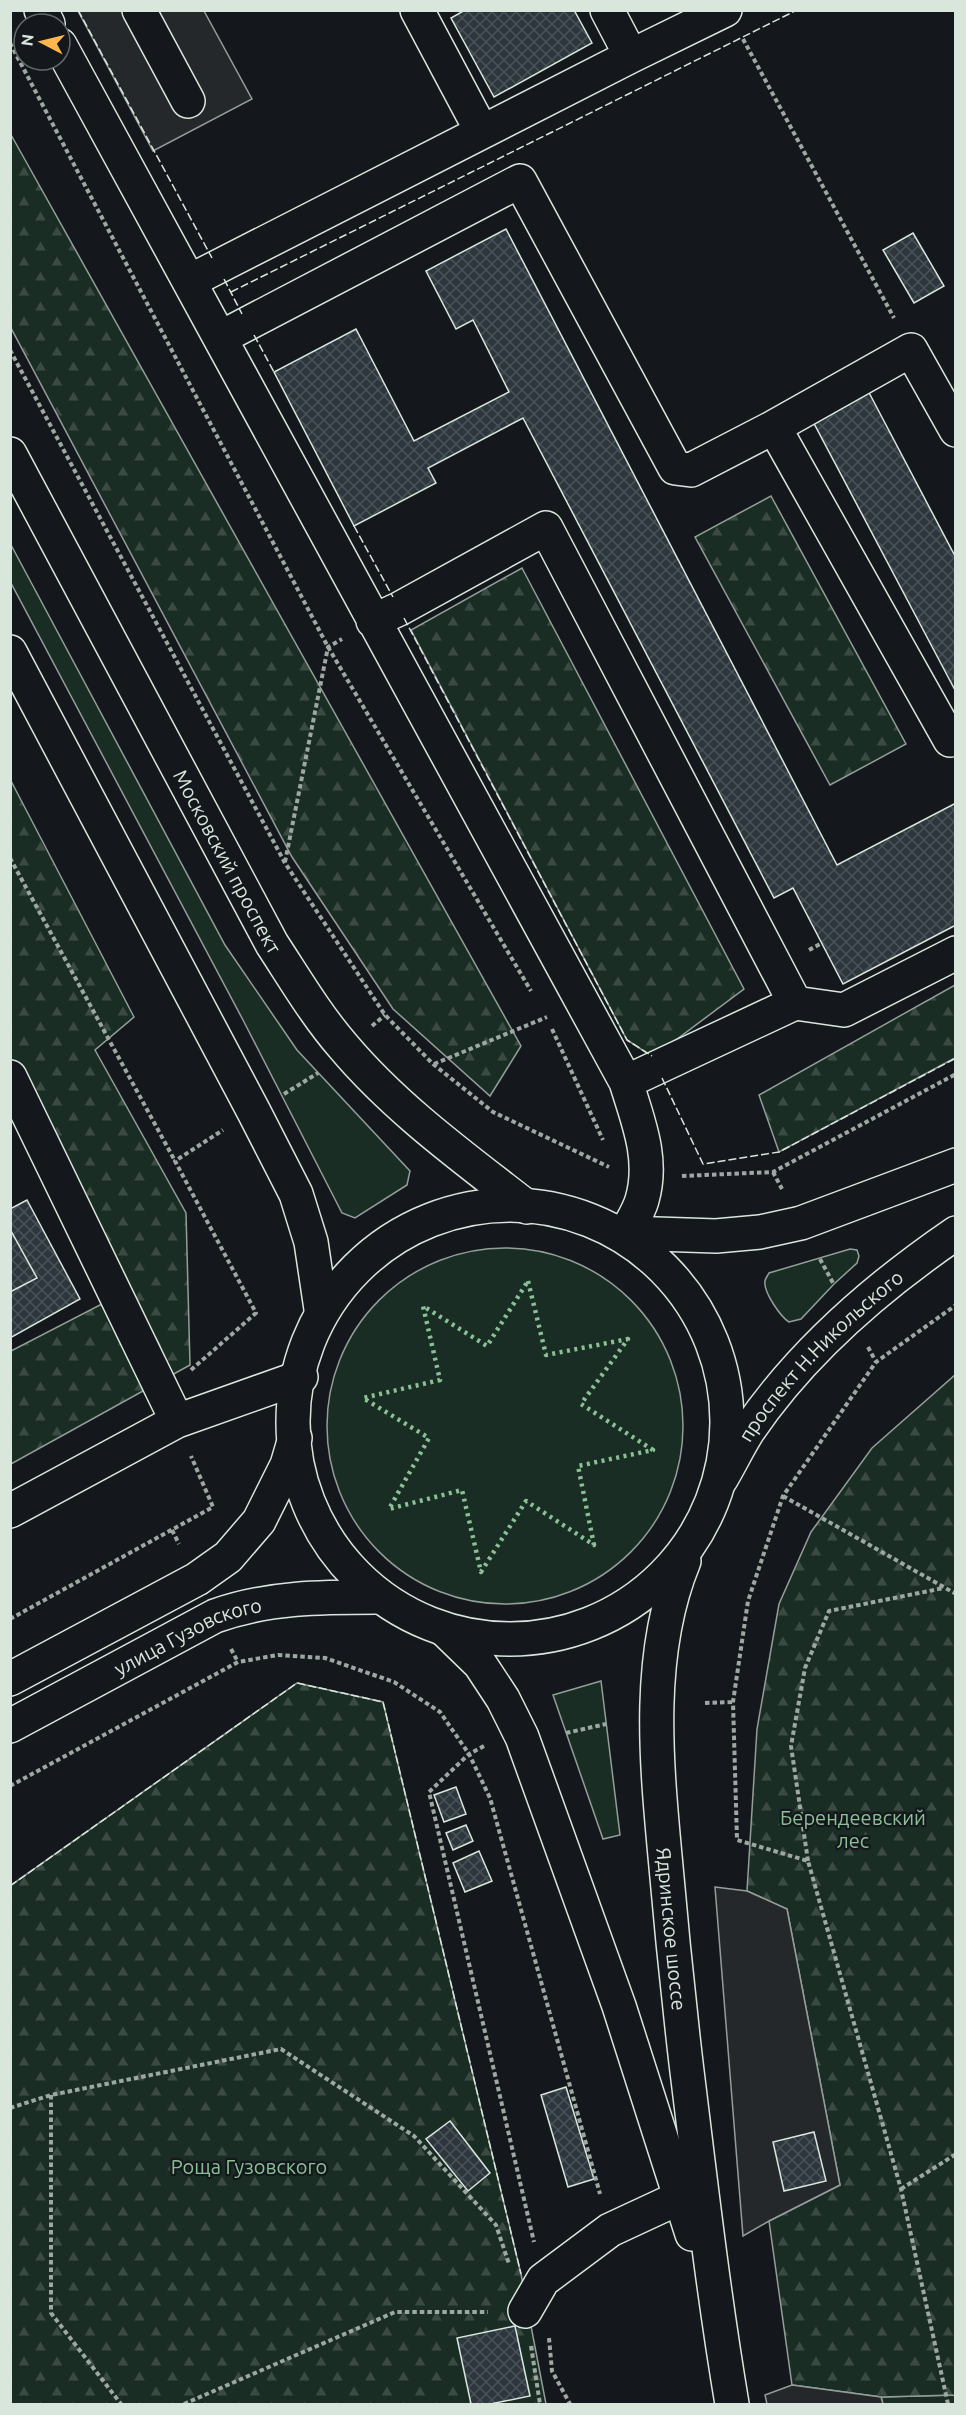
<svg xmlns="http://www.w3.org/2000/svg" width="966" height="2415" font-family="Ubuntu,sans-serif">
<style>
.green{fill:#1a2d24;stroke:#939e99;stroke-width:1.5}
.forest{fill:url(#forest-firs);stroke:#939e99;stroke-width:1.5}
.parking{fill:#24282b;stroke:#939e99;stroke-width:1.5}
.building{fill:url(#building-cross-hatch);stroke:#d8e6dc;stroke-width:1.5}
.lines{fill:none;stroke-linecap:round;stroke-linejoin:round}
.minor-casing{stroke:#d8e6dc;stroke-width:36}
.major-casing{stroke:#d8e6dc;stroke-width:36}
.path{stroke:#9da8a2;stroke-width:4;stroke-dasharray:4.5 3;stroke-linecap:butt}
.minor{stroke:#14181c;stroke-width:33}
.major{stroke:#14181c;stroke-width:33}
.hedge{stroke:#8ac095;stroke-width:4.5;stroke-dasharray:3 4.5;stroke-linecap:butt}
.fence{stroke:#d8e6dc;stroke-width:1.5;stroke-dasharray:8 3;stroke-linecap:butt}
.labels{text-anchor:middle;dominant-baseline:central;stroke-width:4.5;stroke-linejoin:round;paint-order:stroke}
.street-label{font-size:20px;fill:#d8e6dc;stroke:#14181c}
.park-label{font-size:20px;fill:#8ac095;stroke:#14181c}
</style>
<defs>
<pattern id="forest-firs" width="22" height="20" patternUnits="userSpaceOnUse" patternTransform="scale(1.5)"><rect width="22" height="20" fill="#1a2d24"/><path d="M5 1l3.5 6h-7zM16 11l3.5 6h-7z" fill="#3b4b43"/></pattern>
<pattern id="building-cross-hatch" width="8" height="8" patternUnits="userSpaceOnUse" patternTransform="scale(1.5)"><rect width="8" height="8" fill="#2c363c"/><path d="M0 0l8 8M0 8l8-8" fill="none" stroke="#4a5358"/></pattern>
</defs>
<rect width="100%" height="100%" fill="#14181c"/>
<!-- green -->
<path class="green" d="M10 543 225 945 297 1050 410 1171 407 1185 355 1218 342 1213 243 1020 11 583Z
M327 1426a178 178 0 1 1 356 0a178 178 0 1 1-356 0Z
M850 1249 857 1250 859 1256 857 1263 834 1284 801 1319 789 1322C781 1317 763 1292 765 1281 765 1279 768 1275 769 1273Z
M601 1681 620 1835 603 1839 553 1695Z
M955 2395V2404H883L881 2397Z"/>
<!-- forest -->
<path class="forest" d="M10 133 521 1046 490 1096 393 1009 292 857 11 328Z
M771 496 906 744 830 785 695 537Z
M522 568 744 989 653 1057 627 1040 411 630Z
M10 779 134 1017 95 1050 186 1213 190 1365 11 1464V1351L104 1303 11 1113Z
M955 985V1058L779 1152 759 1095Z
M955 1375V2395L881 2397 792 2385 769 2221 840 2185 787 1909 747 1891 757 1729 779 1604 811 1532 872 1448Z
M297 1683 383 1702 521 2274 546 2404H11L10 1886Z"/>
<!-- parking -->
<path class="parking" d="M78 11H204L252 99 153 151Z
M715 1887 747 1891 787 1909 840 2185 769 2221 743 2236Z
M792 2385 881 2397 883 2404H767L765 2395Z"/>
<!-- building -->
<path class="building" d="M465 10H574L592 43 494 97 451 18Z
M506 229 837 865 956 803V925L843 984 793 888 774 898 523 418 428 468 436 483 354 526 274 372 356 329 414 441 509 392 473 320 456 329 426 271Z
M913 233 944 286 914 303 883 250Z
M865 385 956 558V692L809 414Z
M27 1200 80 1299 10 1338V1292L37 1278 10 1229V1209Z
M10 1229 37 1278 10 1292Z
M456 1787 466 1814 444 1822 434 1795Z
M466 1825 473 1841 453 1850 446 1833Z
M479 1851 492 1881 465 1892 453 1863Z
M566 2087 594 2179 568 2187 541 2095Z
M450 2121 490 2173 468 2191 426 2139Z
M814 2132 826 2181 784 2191 773 2142Z
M515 2326 530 2396 490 2404H471L457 2338Z"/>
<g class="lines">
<!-- minor casing -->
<g class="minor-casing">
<path id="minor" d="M41 10 48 24
M139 10 188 101
M417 10 482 132
M607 10 631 56
M60 45 626 1082C638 1121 654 1159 642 1200 639 1211 631 1223 626 1233
M190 281 631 56 725 10
M220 338 520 181 675 468 691 470 774 427 950 740 956 738
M774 427 911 350 956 430
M373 621 399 609 546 528 795 1003 844 1010 956 953
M10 1077 177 1421
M626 1082 795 1003
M10 1511 177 1421 301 1377
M525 2311 543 2280 610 2230 681 2197"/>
</g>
<!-- major casing -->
<g class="major-casing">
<g id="major">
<path id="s1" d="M10 454 272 944C295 979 316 1015 343 1046 395 1108 464 1158 527 1207"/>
<path d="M10 652 254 1112 296 1194 311 1242 321 1309"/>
<circle cx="510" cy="1422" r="217"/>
<path d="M626 1233 716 1236 760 1232 801 1223 956 1165"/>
<path id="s2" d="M721 1479C730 1464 738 1447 748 1431 802 1351 877 1287 956 1233"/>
<path id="s3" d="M684 1561C646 1653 656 1759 665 1856 671 1925 678 1994 686 2063 700 2177 713 2291 732 2404"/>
<path d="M445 1630 480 1664 503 1699 522 1737 619 2006 692 2234"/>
<path d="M10 1679 197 1579 228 1557 259 1521 287 1465 295 1438"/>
<path id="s4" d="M10 1726 215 1616C268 1597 322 1597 378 1597"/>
</g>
</g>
<!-- path -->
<path class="path" d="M743 39 894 318
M10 43 328 647 531 991
M10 350 285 863 385 1015 433 1064 493 1112 609 1167
M10 858 175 1161
M285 862 328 647 342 639
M809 950 822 943
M372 1026 385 1015
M552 1029 603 1140
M434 1064 547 1017
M284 1094 318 1073
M773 1172 782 1189
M682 1176 773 1172 956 1074
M820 1259 833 1283
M868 1347 876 1362
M191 1370 256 1313 175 1161 223 1130
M783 1496 956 1594
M172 1530 179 1544
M10 1619 213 1507 191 1456
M231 1649 238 1662
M705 1703 733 1702
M566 1733 606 1724
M484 1746 469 1754 429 1792 534 2242
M10 1786 238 1662 278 1655 325 1658 394 1682 440 1712 469 1754 490 1798 600 2194
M808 1861 791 1746 805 1668 829 1611 944 1588
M51 2095V2313L121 2404
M10 2108 51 2095 281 2049 414 2136 496 2225 509 2264
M901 2189 956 2154
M549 2338 552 2371 570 2404
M531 2346 540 2404
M184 2404 395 2312H488
M948 2404 901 2189 808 1861 737 1840 733 1702 748 1601 783 1496 876 1362 956 1305"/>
<!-- minor -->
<use href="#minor" class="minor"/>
<!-- major -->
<use href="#major" class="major"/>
<!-- hedge -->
<path class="hedge" d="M528 1281 546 1355 628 1339 581 1404 653 1450 578 1466 594 1545 526 1501 481 1572 462 1490 389 1509 429 1438 363 1398 440 1380 423 1306 487 1346Z"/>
<!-- fence -->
<path class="fence" d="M78 10 212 258
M224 279 242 314
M231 292 797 10
M254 335 274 372
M354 526 393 597
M404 618 627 1040 652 1056
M662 1078 703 1164 779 1152 956 1058
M10 1886 297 1683 383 1702 521 2274"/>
</g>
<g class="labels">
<!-- street labels -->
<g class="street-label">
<text stroke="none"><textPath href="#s1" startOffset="462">Московский проспект</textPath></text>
<text stroke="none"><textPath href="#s2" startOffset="160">проспект Н.Никольского</textPath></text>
<text stroke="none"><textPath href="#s4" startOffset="200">улица Гузовского</textPath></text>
<text stroke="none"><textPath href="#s3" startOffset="372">Ядринское шоссе</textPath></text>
</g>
<!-- park labels -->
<g class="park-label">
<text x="853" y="1817">Берендеевский<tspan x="853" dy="23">лес</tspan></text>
<text x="249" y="2166">Роща Гузовского</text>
</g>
</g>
<!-- border -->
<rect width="966" height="2415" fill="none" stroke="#d8e6dc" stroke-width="24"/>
<!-- north arrow -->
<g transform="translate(42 42) rotate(277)"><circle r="28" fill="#14181c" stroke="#626a69" stroke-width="1.5"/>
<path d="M0-4.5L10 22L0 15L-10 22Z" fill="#ffb74d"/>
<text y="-9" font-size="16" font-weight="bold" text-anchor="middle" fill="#d8e6dc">N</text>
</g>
</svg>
